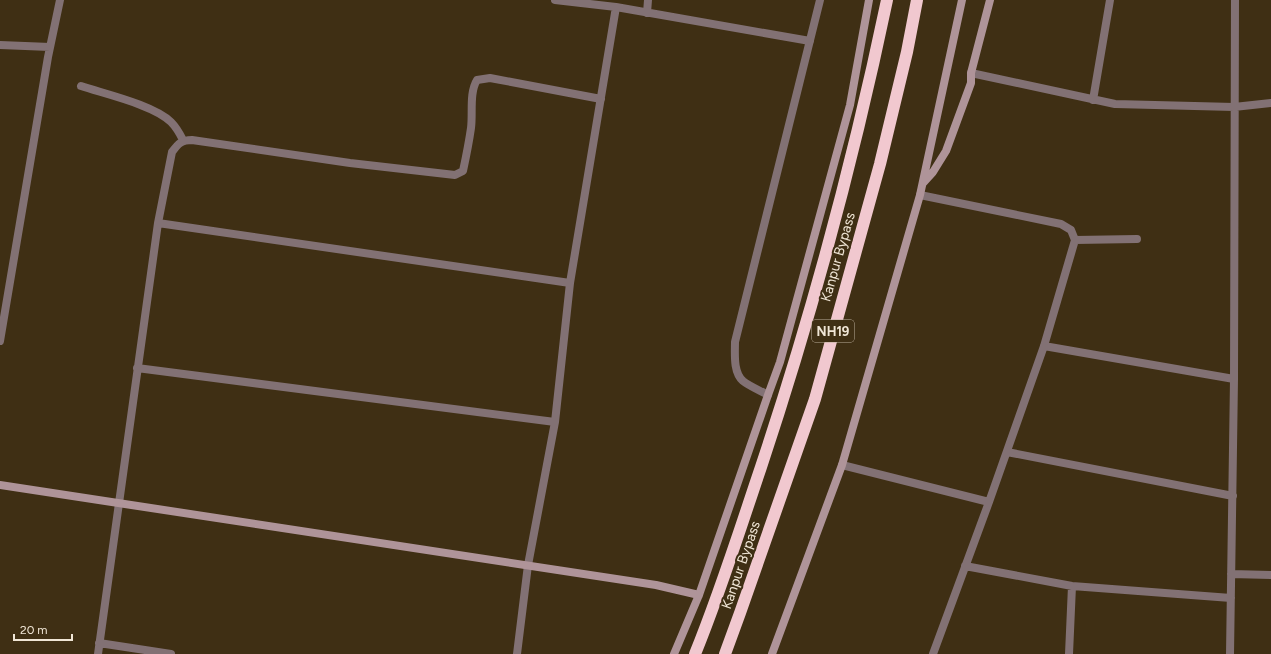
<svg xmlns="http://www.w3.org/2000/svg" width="1271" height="654" font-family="Figtree,sans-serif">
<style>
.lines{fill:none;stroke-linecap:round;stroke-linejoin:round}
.street{stroke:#827174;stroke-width:8}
.secondary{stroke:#af9499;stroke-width:8}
.highway{stroke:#f1c8cf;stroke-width:12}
.labels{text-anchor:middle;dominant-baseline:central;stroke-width:4;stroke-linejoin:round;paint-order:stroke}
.shield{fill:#3f2f14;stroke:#bbaf9c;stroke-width:1}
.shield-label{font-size:13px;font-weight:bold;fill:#f0e6d6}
.street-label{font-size:14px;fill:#f0e6d6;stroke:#3f2f14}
</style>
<rect width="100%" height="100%" fill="#3f2f14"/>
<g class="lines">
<!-- street -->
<path class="street" d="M555 0 616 7 810 41
M647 13 648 0
M0 45 50 47
M971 73 1115 104 1234 107 1271 103
M81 86C105 94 154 105 171 122 176 127 180 134 183 140
M1093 100 1110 0
M920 195 1061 224 1071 230 1075 240 1044 346 989 502 933 654
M158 223 172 152C178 144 181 140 192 140L350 163 455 175 463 171C466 157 469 142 471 128 473 113 469 93 477 80L490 78 601 99
M1075 240 1137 239
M570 283 616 7
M0 341 48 57 60 0
M1044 346 1234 379
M768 395C761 391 749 386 743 381 733 372 735 354 735 342L820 0
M1007 452 1233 496
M842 465 989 502
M965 566 1072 586 1231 598
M1231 574 1271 575
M99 643 171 654
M98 654 158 223 570 283 555 422 137 368
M517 654 528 565 555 422
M1069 654 1072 586
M1230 654 1234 379 1235 0"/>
<!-- secondary -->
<path class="secondary" d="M923 183 933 172 946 151 971 83V73L990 0
M0 485 656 585 699 595
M674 654 699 595 768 395 780 362 850 105 869 0
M772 654 842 465 920 195 962 0"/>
<!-- highway -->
<path class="highway" d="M695 654C720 593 740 529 761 467 812 314 854 158 887 0
M725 654 740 613 815 399 880 164 907 52 917 0"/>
</g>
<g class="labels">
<!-- shield labels -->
<rect class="shield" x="812" y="320" width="42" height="22" rx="3"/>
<g class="shield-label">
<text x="833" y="331">NH19</text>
</g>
<!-- street labels -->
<g class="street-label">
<text transform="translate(838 257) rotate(-74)">Kanpur Bypass</text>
<text transform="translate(741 565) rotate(-71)">Kanpur Bypass</text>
</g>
</g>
<!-- scale -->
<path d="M14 634v6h58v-6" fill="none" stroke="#f0e6d6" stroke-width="2"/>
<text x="20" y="634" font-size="12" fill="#f0e6d6" stroke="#3f2f14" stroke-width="3" paint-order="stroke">20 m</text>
</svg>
